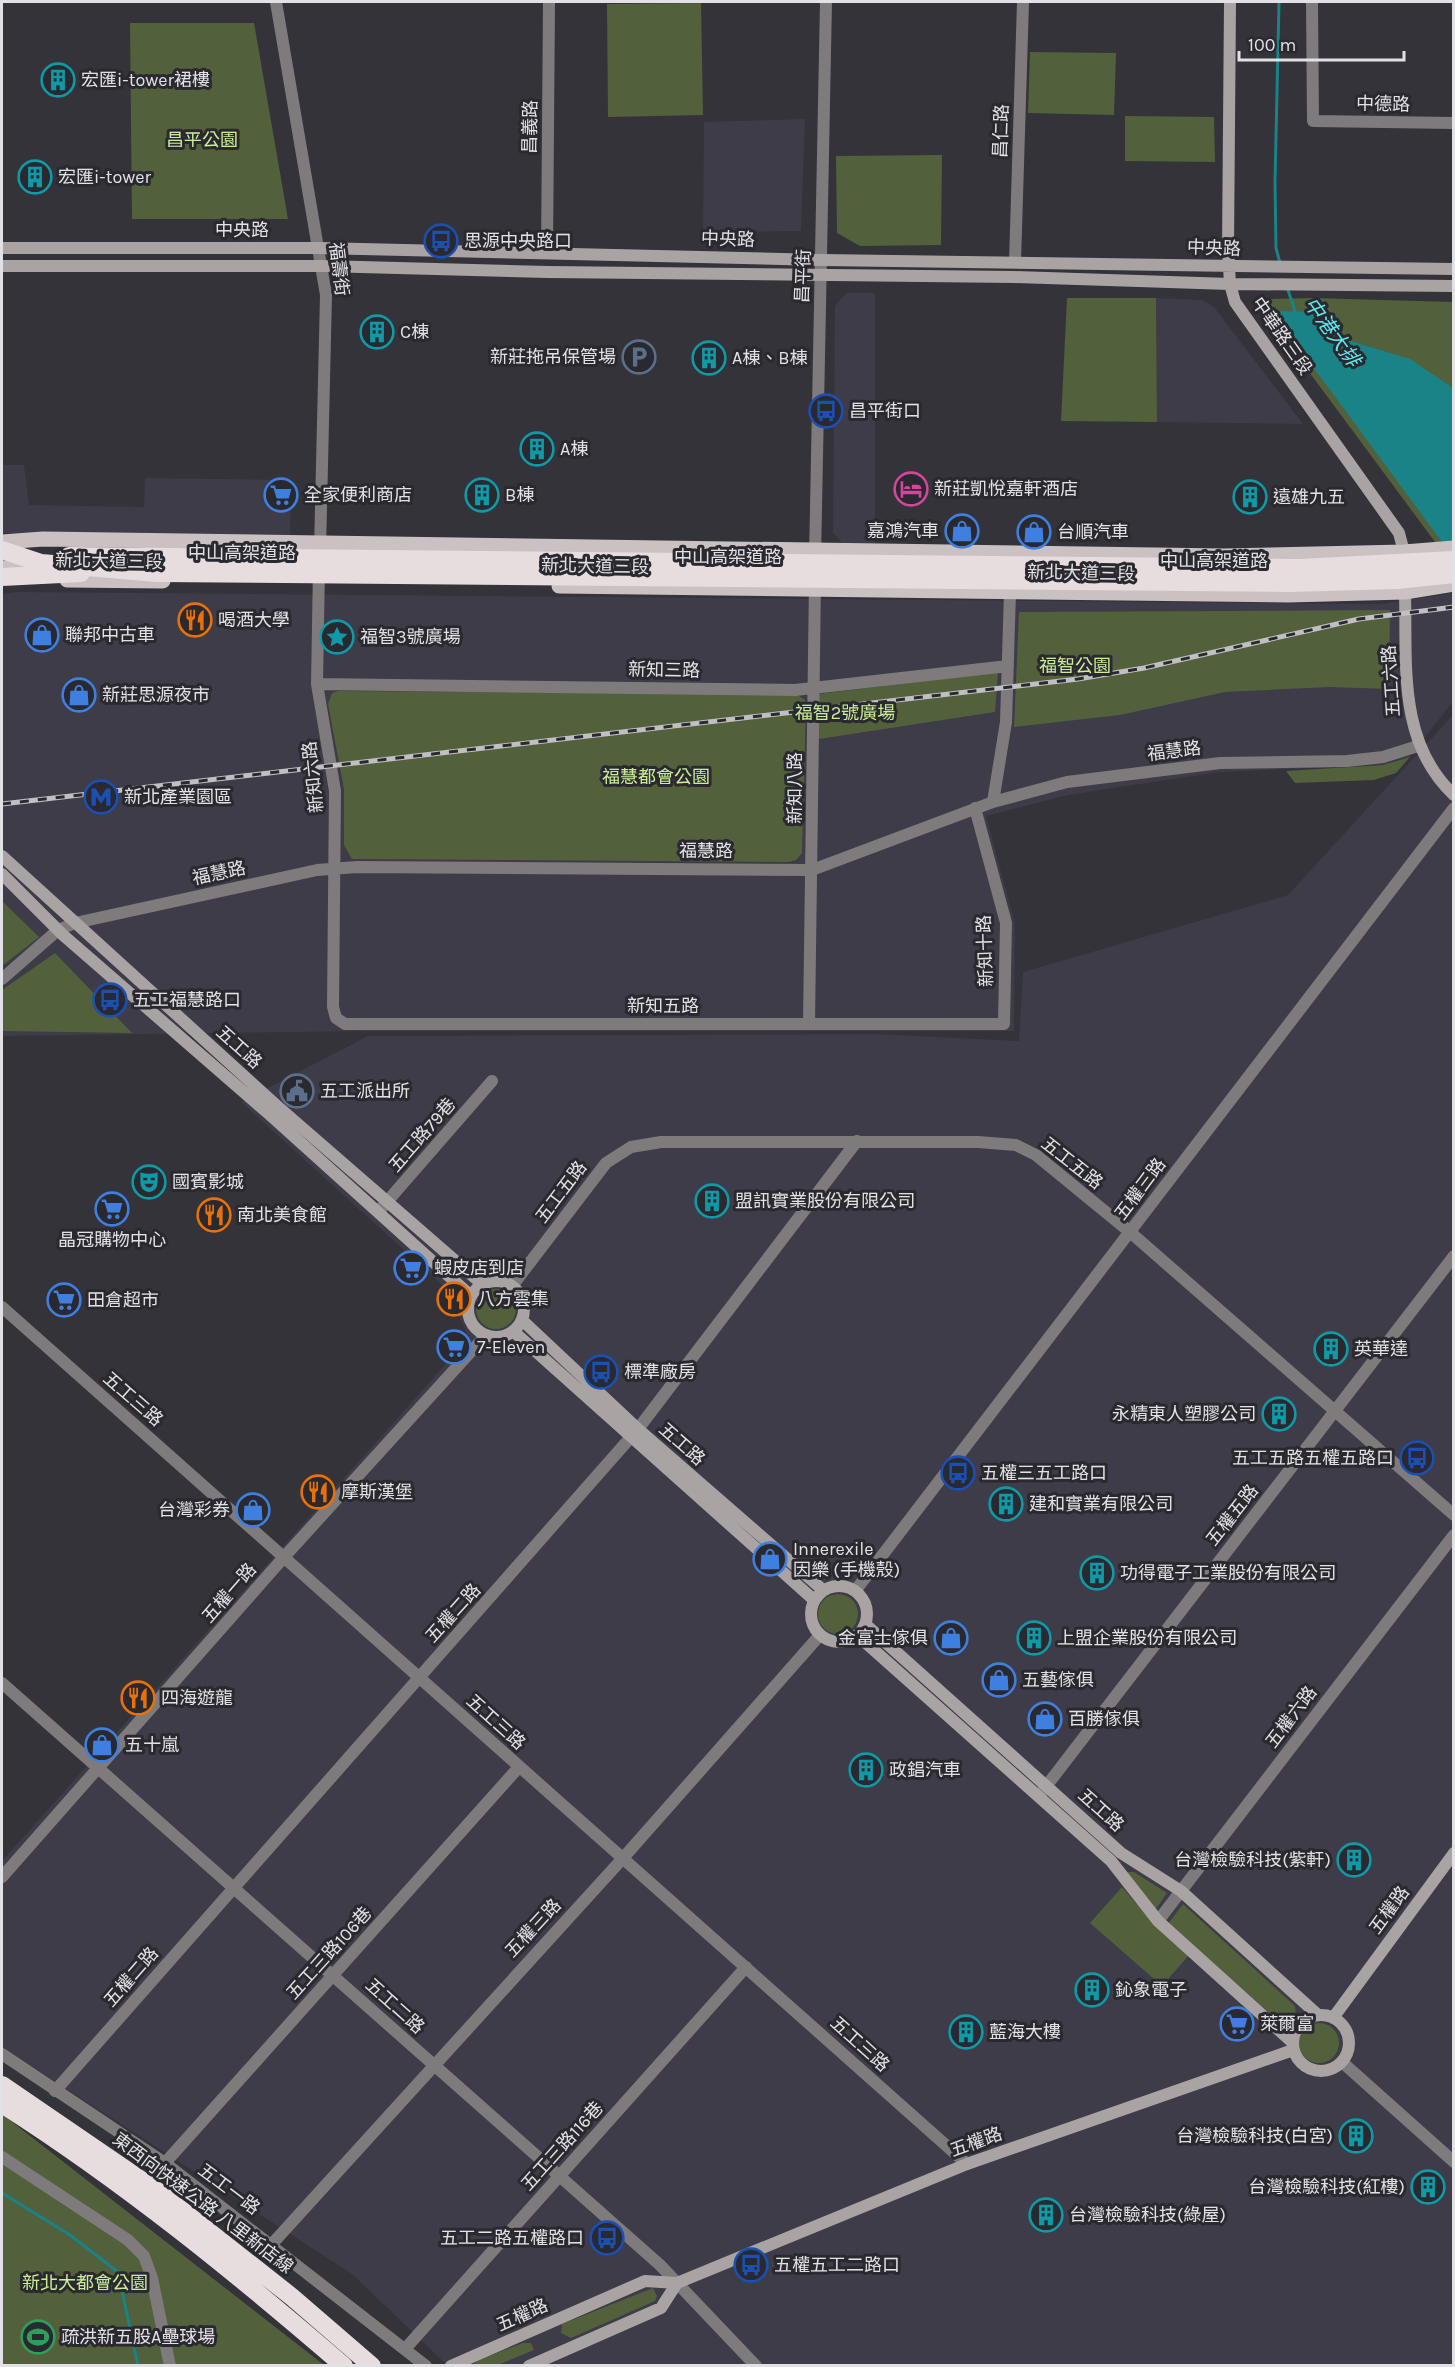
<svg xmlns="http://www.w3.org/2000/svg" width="1455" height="2367" font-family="Karla,'Noto Sans TC',sans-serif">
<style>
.built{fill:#3d3c48}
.green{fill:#52613b}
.water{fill:#198388}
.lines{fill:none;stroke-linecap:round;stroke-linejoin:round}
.stream{stroke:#198388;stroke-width:3}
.street{stroke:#7f7b7c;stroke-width:12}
.secondary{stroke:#a9a3a4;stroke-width:12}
.primary{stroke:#cac1c3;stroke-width:15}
.highway{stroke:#e7dddf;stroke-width:18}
.rail-casing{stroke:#c0c0c4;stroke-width:5}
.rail{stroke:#2a292f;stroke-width:3;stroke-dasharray:9;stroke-linecap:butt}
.highway-bridge{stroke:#e7dddf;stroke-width:18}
.labels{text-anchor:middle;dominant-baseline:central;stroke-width:6;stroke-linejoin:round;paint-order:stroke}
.poi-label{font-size:18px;fill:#e2e2e6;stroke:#2a292f;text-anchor:start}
.street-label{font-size:18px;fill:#e2e2e6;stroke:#2a292f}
.park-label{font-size:18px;fill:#caed96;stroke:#2a292f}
.water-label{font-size:20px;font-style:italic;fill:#60e9f0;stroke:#2a292f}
</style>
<rect width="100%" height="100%" fill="#343339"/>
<!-- built -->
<path class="built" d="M805 119 801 231 703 232 704 122Z
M846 293H875V544H843L833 533 835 306Z
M1156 298 1202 300 1214 307 1303 424 1157 422Z
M2 465H24L29 505 144 507 145 478 291 480 290 537 2 533Z
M17 592 1380 604 1453 593V701L1410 757 1383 765 1219 772 1068 795 986 816 1015 924 1014 1031H368L2 1036V594Z
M1453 715V2365H447L352 2274 2 2047V1861L469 1338 459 1316 460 1301 241 1102 368 1036 876 1034 1019 1041 1023 972 1288 895Z"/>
<!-- green -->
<path class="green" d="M701 3 703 115 608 117 607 4Z
M130 23H254L288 219H132Z
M1030 52 1116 53 1114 115 1028 113Z
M1125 116 1214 117 1215 162 1125 161Z
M942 155 941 245 860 246 837 233 836 156Z
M1067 298H1156L1157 422 1061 421Z
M1313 298 1453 302V544L1438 546 1261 307 1270 299Z
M1390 610 1389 689 1330 687 1225 692 1120 715 1014 727 1019 612Z
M998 672 995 712 819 739V694Z
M338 691 796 694 805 700 806 706 802 853 796 860 788 862 352 859 344 845V789L328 704 332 693Z
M1410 757 1396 773 1374 780 1295 783 1286 771 1383 765Z
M2 901 39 937 2 966Z
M55 953 132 1033 2 1031V990Z
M476 1309a20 20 0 1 1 40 0a20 20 0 1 1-40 0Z
M818 1614a20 20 0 1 1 40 0a20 20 0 1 1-40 0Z
M1127 1872H1134L1167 1893 1156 1909H1154Z
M1122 1887 1151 1921 1189 1955 1162 1986 1090 1923Z
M1183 1904 1295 2006 1296 2016 1292 2022H1280L1168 1924Z
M1299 2043a20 20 0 1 1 40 0a20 20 0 1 1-40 0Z
M2 2114 324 2365H2Z
M653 2288 657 2296 655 2301 571 2338 561 2333 562 2324Z
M523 2343H531L534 2350 498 2365 471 2366 478 2360Z"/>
<!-- water -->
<path class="water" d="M1272 311 1316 312 1347 340 1410 359 1453 388V557Z"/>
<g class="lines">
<!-- stream -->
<path class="stream" d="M1279 2 1275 182 1276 248 1280 263
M1287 287 1296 314
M2 2193 70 2235 118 2272 138 2366"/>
<!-- street -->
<path class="street" d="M276 2 326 295 320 550
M1312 2 1313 121 1454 123
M547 252 549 2
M1015 262 1023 2
M815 558 826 2
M319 567 317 684 335 791 333 1007 336 1018 345 1024H1004L1006 923 975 808
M317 684 795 690 1008 666
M993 802 1006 722 1010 592
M2 979 58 930 75 923 317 870 357 867 812 870 993 802 1067 782 1220 763 1347 761 1383 757 1418 746
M809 1024 815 582
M378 1212 492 1081
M512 1286 606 1163 631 1147 661 1142H978L1016 1145 1036 1155 1130 1232 1454 1515
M2 1307 967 2164
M855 1591 1454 808
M2 1683 660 2265 756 2366
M1041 1793 1454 1256
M2 1877 285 1556 486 1335
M1158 1921 1454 1535
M2 2054 165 2163 426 2366
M1342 2062 1454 2162
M55 2091 638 1429 857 1141
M2 2157 128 2240 144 2256 152 2278 170 2366
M165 2163 519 1767
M272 2244 624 1857 820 1635
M405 2349 746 1967"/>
<!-- secondary -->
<path class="secondary" d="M1230 2 1228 248 1230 284 1235 302 1399 533 1404 552
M2 248H319L822 260 1454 269
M2 266H323L548 272 1014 277 1230 284 1454 286
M1405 592C1407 663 1397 742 1454 795
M2 856 276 1105 482 1284
M2 874 63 935 269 1114 471 1296
M468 1309a28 28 0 1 1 56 0a28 28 0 1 1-56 0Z
M522 1320 638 1429 823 1590
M513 1331 814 1600
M811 1614a28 28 0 1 1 56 0a28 28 0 1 1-56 0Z
M865 1624 1121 1853 1181 1891 1318 2015
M857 1635 1111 1861 1158 1921 1292 2042
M1293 2043a28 28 0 1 1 56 0a28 28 0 1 1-56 0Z
M1333 2018 1454 1853
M451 2366 645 2281 677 2283 967 2164 1293 2050
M529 2366 661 2308 677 2283"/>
<!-- primary -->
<path class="primary" d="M2 542 43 539 1224 556 1404 552 1454 548
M2 568 43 565
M67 580 163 581
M559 586 1288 595 1405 592 1454 584"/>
<!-- highway -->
<path class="highway" d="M2 577 81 573
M2 2085 160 2193 292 2297 372 2366
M2 2104C123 2181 235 2272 344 2366"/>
<!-- rail casing -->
<g class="rail-casing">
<path id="rail" d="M2 804 1078 679 1144 668 1359 619 1454 607"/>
</g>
<!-- rail -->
<use href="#rail" class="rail"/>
<!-- highway-bridge -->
<path class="highway-bridge" d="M2 550 41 563 157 573 1289 583 1397 580 1454 574
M69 556 1300 568 1454 560"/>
</g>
<!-- icons -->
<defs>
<g id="building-ring" transform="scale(1.725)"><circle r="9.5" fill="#2a292f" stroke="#0f9aa8" stroke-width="1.5"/><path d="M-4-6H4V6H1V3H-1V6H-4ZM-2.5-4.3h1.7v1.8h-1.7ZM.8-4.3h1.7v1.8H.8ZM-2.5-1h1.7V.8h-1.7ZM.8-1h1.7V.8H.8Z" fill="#0f9aa8"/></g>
<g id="bus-ring" transform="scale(1.725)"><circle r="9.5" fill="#2a292f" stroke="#1a4fb4" stroke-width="1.5"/><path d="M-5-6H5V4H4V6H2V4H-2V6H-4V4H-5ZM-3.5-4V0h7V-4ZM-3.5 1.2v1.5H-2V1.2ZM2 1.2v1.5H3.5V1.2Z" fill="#1a4fb4"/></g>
<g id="parking-ring" transform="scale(1.725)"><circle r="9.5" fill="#2a292f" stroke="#5c6f8a" stroke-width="1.5"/><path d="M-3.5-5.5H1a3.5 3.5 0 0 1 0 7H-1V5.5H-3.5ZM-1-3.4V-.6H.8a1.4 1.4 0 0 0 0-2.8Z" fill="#5c6f8a"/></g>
<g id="hotel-ring" transform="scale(1.725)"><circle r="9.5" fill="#2a292f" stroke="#d1479c" stroke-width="1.5"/><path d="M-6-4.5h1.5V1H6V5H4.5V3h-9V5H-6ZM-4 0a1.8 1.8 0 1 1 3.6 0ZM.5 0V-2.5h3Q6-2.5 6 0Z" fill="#d1479c"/></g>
<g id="supermarket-ring" transform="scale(1.725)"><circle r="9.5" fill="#2a292f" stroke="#3f7fe0" stroke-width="1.5"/><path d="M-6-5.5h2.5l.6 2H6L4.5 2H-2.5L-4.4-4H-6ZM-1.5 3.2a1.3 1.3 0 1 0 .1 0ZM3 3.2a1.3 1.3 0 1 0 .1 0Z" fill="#3f7fe0"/></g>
<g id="shop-ring" transform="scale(1.725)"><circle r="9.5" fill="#2a292f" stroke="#3f7fe0" stroke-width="1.5"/><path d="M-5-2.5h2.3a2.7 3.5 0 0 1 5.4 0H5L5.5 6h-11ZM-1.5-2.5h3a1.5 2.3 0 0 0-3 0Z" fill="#3f7fe0"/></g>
<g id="restaurant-ring" transform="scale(1.725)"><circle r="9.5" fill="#2a292f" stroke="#e8710a" stroke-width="1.5"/><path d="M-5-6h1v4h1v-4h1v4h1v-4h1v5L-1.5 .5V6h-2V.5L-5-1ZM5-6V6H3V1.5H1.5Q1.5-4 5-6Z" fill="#e8710a"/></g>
<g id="sight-ring" transform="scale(1.725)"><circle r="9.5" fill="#2a292f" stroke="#0f9aa8" stroke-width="1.5"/><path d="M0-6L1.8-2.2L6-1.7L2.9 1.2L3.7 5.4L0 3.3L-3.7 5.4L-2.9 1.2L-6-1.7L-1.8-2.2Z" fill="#0f9aa8"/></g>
<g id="metro-ring" transform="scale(1.725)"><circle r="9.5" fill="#2a292f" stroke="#1a4fb4" stroke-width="1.5"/><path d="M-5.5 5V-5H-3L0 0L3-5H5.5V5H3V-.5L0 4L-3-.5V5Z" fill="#1a4fb4"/></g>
<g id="civic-ring" transform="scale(1.725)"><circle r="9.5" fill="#2a292f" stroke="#5c6f8a" stroke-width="1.5"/><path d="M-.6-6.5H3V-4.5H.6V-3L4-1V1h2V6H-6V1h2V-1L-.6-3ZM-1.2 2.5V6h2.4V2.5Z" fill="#5c6f8a"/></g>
<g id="theatre-ring" transform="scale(1.725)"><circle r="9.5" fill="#2a292f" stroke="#0f9aa8" stroke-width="1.5"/><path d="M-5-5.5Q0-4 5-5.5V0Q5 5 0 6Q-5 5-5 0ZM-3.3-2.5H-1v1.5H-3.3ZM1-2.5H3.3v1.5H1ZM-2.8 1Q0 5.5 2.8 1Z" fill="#0f9aa8"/></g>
<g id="stadium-ring" transform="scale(1.725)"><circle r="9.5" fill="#2a292f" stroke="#2e9e5b" stroke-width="1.5"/><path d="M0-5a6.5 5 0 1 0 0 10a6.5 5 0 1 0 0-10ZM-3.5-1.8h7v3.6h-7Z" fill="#2e9e5b"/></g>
</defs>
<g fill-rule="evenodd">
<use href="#building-ring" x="58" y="80"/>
<use href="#building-ring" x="35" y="177"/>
<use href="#bus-ring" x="441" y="241"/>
<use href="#building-ring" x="377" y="332"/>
<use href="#parking-ring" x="639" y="357"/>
<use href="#building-ring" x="709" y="358"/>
<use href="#bus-ring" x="826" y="411"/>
<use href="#building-ring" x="537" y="449"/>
<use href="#hotel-ring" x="911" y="489"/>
<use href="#supermarket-ring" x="281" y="495"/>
<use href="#building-ring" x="482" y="495"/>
<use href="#building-ring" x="1250" y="497"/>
<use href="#shop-ring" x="962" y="531"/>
<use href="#shop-ring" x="1034" y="532"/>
<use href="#restaurant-ring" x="195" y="620"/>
<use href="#shop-ring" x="42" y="635"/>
<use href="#sight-ring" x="337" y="637"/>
<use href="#shop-ring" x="79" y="695"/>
<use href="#metro-ring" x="101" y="797"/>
<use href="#bus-ring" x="110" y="1000"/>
<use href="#civic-ring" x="297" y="1091"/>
<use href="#theatre-ring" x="149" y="1182"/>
<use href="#building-ring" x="712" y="1201"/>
<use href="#supermarket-ring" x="112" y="1209"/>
<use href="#restaurant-ring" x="214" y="1215"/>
<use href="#supermarket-ring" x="411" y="1268"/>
<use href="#restaurant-ring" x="454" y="1299"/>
<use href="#supermarket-ring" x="64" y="1300"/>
<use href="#supermarket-ring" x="454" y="1347"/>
<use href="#building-ring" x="1331" y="1349"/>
<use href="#bus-ring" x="601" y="1372"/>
<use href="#building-ring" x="1279" y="1414"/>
<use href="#bus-ring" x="1417" y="1458"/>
<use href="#bus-ring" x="958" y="1473"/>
<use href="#restaurant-ring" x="318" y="1492"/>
<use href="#building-ring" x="1006" y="1504"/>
<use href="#shop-ring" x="253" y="1510"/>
<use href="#shop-ring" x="770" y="1559"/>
<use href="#building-ring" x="1097" y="1573"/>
<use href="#shop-ring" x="951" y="1638"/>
<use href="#building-ring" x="1034" y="1638"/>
<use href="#shop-ring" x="999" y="1680"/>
<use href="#restaurant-ring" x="138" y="1698"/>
<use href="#shop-ring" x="1045" y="1719"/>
<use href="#shop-ring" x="102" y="1745"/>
<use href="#building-ring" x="866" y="1770"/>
<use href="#building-ring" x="1354" y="1860"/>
<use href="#building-ring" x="1092" y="1990"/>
<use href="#supermarket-ring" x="1237" y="2024"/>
<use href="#building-ring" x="966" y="2032"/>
<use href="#building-ring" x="1356" y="2136"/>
<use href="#building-ring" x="1428" y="2187"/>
<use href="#building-ring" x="1046" y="2215"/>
<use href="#bus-ring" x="607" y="2238"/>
<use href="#bus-ring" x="751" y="2265"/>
<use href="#stadium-ring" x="38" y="2337"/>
</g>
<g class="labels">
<!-- poi labels -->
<g class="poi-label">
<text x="81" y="80">宏匯i-tower裙樓</text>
<text x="58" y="177">宏匯i-tower</text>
<text x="464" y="241">思源中央路口</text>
<text x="400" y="332">C棟</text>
<text x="616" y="357" text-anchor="end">新莊拖吊保管場</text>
<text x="732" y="358">A棟、B棟</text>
<text x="849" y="411">昌平街口</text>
<text x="560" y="449">A棟</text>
<text x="934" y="489">新莊凱悅嘉軒酒店</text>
<text x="304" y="495">全家便利商店</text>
<text x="505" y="495">B棟</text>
<text x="1273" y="497">遠雄九五</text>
<text x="939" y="531" text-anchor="end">嘉鴻汽車</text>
<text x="1057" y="532">台順汽車</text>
<text x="218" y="620">喝酒大學</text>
<text x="65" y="635">聯邦中古車</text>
<text x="360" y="637">福智3號廣場</text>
<text x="102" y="695">新莊思源夜市</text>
<text x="124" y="797">新北產業園區</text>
<text x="133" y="1000">五工福慧路口</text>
<text x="320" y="1091">五工派出所</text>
<text x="172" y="1182">國賓影城</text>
<text x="735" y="1201">盟訊實業股份有限公司</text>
<text x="237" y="1215">南北美食館</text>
<text x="112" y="1240" text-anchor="middle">晶冠購物中心</text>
<text x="434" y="1268">蝦皮店到店</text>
<text x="477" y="1299">八方雲集</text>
<text x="87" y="1300">田倉超市</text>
<text x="477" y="1347">7-Eleven</text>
<text x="1354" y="1349">英華達</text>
<text x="624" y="1372">標準廠房</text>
<text x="1256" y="1414" text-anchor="end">永精東人塑膠公司</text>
<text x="1394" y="1458" text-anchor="end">五工五路五權五路口</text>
<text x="981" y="1473">五權三五工路口</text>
<text x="341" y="1492">摩斯漢堡</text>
<text x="1029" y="1504">建和實業有限公司</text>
<text x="230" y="1510" text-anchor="end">台灣彩券</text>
<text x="793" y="1549">Innerexile<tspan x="793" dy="21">因樂 (手機殼)</tspan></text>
<text x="1120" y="1573">功得電子工業股份有限公司</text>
<text x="928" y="1638" text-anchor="end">金富士傢俱</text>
<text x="1057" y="1638">上盟企業股份有限公司</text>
<text x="1022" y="1680">五藝傢俱</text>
<text x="161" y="1698">四海遊龍</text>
<text x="1068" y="1719">百勝傢俱</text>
<text x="125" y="1745">五十嵐</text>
<text x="889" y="1770">政錩汽車</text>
<text x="1331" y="1860" text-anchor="end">台灣檢驗科技(紫軒)</text>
<text x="1115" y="1990">鈊象電子</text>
<text x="1260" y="2024">萊爾富</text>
<text x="989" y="2032">藍海大樓</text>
<text x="1333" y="2136" text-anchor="end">台灣檢驗科技(白宮)</text>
<text x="1405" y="2187" text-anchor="end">台灣檢驗科技(紅樓)</text>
<text x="1069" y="2215">台灣檢驗科技(綠屋)</text>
<text x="584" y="2238" text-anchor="end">五工二路五權路口</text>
<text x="774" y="2265">五權五工二路口</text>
<text x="61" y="2337">疏洪新五股A壘球場</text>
</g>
<!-- street labels -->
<g class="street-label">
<text transform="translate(1383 104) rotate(1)">中德路</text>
<text transform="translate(530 127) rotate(-89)">昌義路</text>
<text transform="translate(1001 131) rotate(-88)">昌仁路</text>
<text x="242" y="230">中央路</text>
<text transform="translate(728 239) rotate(2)">中央路</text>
<text transform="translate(1214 248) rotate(2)">中央路</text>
<text transform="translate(339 269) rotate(83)">福壽街</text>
<text transform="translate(803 276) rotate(-88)">昌平街</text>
<text transform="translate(1282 336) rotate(55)">中華路三段</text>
<text x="242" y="553">中山高架道路</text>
<text x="728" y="557">中山高架道路</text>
<text transform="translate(109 561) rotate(1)">新北大道三段</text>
<text x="1214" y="561">中山高架道路</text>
<text transform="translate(595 566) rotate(1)">新北大道三段</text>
<text transform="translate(1081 573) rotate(1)">新北大道三段</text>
<text transform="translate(664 670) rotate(1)">新知三路</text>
<text transform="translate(1391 681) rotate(-94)">五工六路</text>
<text transform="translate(1174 751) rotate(-7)">福慧路</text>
<text transform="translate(313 777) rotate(-96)">新知六路</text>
<text transform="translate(795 788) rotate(-90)">新知八路</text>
<text x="706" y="851">福慧路</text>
<text transform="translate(219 873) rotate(-12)">福慧路</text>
<text transform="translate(985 951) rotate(-92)">新知十路</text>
<text x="663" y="1006">新知五路</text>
<text transform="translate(239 1047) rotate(42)">五工路</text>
<text transform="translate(422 1135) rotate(-49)">五工路79巷</text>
<text transform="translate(1072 1163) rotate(38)">五工五路</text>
<text transform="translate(1140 1189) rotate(-53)">五權三路</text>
<text transform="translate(561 1192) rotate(-53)">五工五路</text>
<text transform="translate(133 1399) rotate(41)">五工三路</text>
<text transform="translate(682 1444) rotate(41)">五工路</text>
<text transform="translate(1232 1515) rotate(-52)">五權五路</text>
<text transform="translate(229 1593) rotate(-49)">五權一路</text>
<text transform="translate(453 1613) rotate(-48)">五權二路</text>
<text transform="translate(1291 1717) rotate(-53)">五權六路</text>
<text transform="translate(496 1722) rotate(42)">五工三路</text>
<text transform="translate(1101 1810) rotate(42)">五工路</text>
<text transform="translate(1389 1910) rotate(-54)">五權路</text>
<text transform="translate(533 1928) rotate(-47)">五權三路</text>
<text transform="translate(329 1953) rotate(-48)">五工三路106巷</text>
<text transform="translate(131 1977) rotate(-49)">五權二路</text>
<text transform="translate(395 2006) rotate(42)">五工二路</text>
<text transform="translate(860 2044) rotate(42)">五工三路</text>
<text transform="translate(976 2142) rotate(-20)">五權路</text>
<text transform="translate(562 2146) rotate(-48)">五工三路116巷</text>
<text transform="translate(229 2189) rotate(37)">五工一路</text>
<text transform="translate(203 2203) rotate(37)">東西向快速公路 八里新店線</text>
<text transform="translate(522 2315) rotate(-24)">五權路</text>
</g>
<!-- park labels -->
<g class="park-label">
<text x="202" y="140">昌平公園</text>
<text x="1075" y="666">福智公園</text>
<text x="845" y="713">福智2號廣場</text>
<text x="656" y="777">福慧都會公園</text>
<text x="85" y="2283">新北大都會公園</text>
</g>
<!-- water labels -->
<g class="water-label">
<text transform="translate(1332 332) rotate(54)">中港大排</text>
</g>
</g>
<!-- border -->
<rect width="1455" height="2367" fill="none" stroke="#e2e2e6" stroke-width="6"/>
<!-- scale -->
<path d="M1239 51v9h165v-9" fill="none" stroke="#e2e2e6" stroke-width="3"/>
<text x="1248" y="51" font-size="18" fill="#e2e2e6" stroke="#2a292f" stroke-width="4.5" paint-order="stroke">100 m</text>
</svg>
